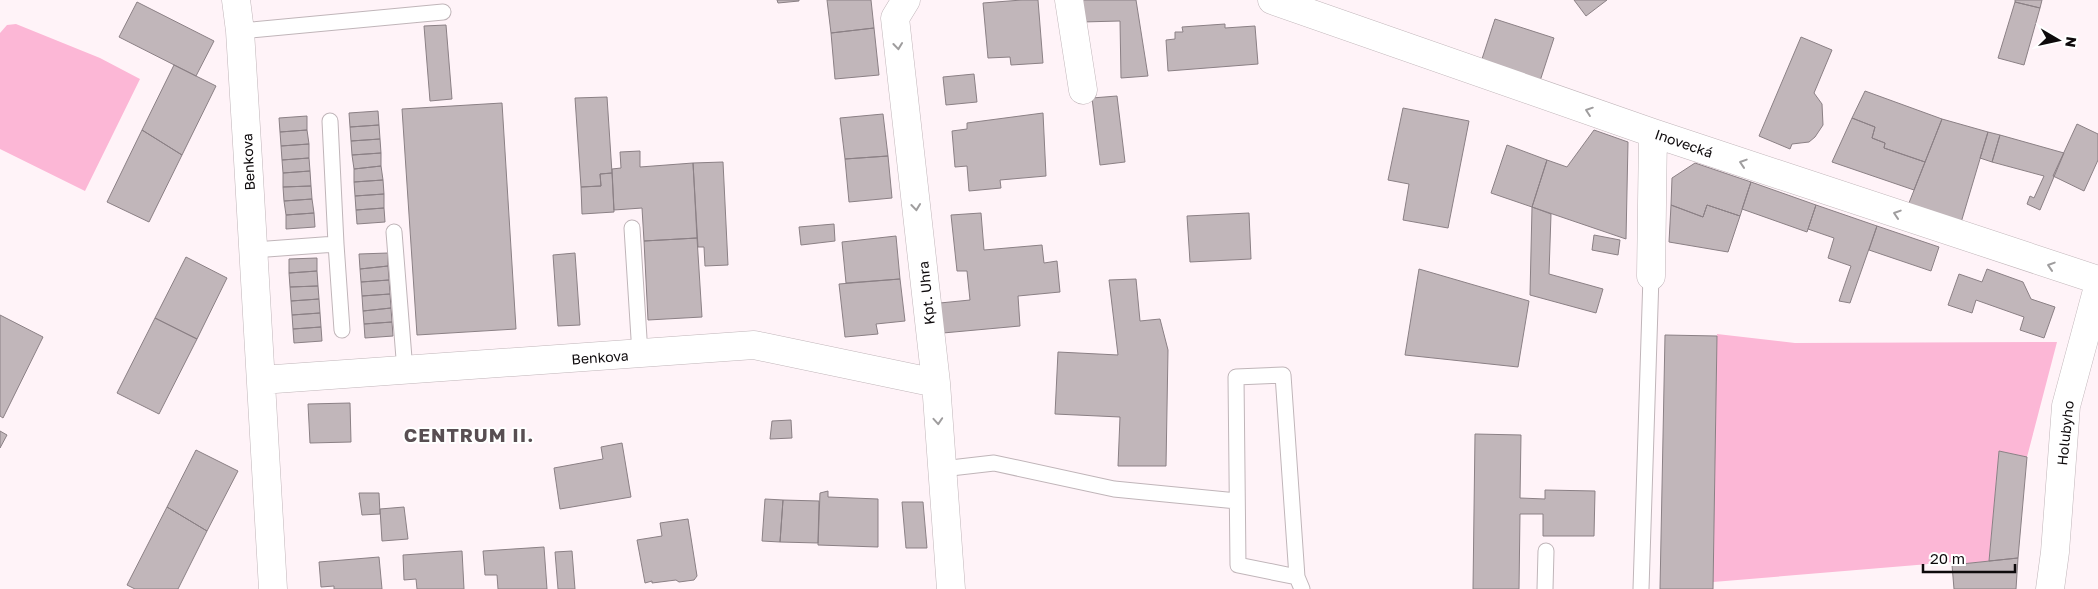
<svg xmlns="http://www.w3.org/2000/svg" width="2098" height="589" font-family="'Golos Text',sans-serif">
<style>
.green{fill:#fcb7d6}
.building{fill:#c1b6ba;stroke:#8b8085}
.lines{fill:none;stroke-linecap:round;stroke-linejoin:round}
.lane-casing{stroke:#c0b5b9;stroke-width:17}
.street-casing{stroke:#c0b5b9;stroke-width:29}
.secondary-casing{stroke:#c0b5b9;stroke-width:29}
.lane{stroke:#fff;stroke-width:15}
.street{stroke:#fff;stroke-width:28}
.secondary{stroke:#fff;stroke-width:28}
.oneway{stroke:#9f9d9e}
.labels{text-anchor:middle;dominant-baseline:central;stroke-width:4;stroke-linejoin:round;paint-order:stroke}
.street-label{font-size:14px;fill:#0e0a0c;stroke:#fff}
.district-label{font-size:19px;font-weight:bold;letter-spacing:1px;fill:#584e52;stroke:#fff}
</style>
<rect width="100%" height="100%" fill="#fff3f8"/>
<!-- green -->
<path class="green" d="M16 24 100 58 140 79 85 191 0 149V33L7 25Z
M1717 334 1795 343 2057 342 2027 457 1999 451 1989 561 1952 565 1953 562 1713 582Z"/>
<!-- building -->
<path class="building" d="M777 0H799V1L778 3Z
M827 0H871L874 28 831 33Z
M1022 0H1038L1043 63 1011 65 1010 57 988 58 983 3Z
M1079 0H1136L1148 76 1121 78 1120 21 1082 22Z
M1574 0H1607L1586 16Z
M2015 0H2042L2040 8 2015 2Z
M137 2 214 41 196 76 119 37Z
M2015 2 2040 8 2024 65 1998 58Z
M1495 19 1554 38 1540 81 1481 62Z
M1225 24V28L1255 26 1258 64 1168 71 1166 40 1175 39V32H1183L1182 27Z
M446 25 452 99 430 101 424 26Z
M874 28 879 75 835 79 831 33Z
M1801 37 1832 50 1814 93 1822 104 1823 125 1815 137 1809 142 1792 144 1790 149 1759 136Z
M174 65 216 86 182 155 142 130Z
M974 74 977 102 946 105 943 77Z
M1865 91 1942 119 1925 162 1884 148 1885 143 1872 138 1875 127 1852 118Z
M1117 96 1125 162 1100 165 1092 98Z
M607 97 612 173 600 174 601 186 581 187 575 98Z
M502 103 516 329 417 335 402 109Z
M1403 108 1469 121 1448 228 1403 220 1409 184 1388 180Z
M378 111 379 125 350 127 349 113Z
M1043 113 1046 176 1000 180 1001 188 969 191 967 166 955 167 952 131 967 129V123Z
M883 114 888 156 845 159 840 118Z
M307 116V130L280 132 279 118Z
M1852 118 1875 127 1872 138 1885 143 1884 148 1925 162 1914 190 1832 162Z
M1942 119 1988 132 1960 226 1907 208Z
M2077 124 2098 134V160L2084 191 2053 176Z
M379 125 380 139 351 141 350 127Z
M142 130 182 155 149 222 107 202Z
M307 130 309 144 281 146 280 132Z
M1594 130 1628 142 1626 239 1532 207 1547 160 1567 167Z
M1988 132 2000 135 1992 162 1980 158Z
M2000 135 2064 153 2040 210 2027 204 2030 196 2034 198 2044 176 1992 162Z
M380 139 381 153 352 155 351 141Z
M309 144V158L282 160 281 146Z
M1507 145 1547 160 1532 207 1491 193Z
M640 151V167L693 163 697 238 644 241 642 208 614 210 612 169 621 168 620 152Z
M381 153V166L354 169 352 155Z
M888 156 892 198 849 202 845 159Z
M309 158 310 171 283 173 282 160Z
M723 162 728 265 705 266 704 247H698L693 163Z
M1695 163 1751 182 1740 216 1707 205 1703 217 1671 205 1672 178Z
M381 166 383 180 354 182V169Z
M310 171 311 186 283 187V173Z
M612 173 614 212 582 214 581 187 601 186 600 174Z
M383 180 384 194 355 196 354 182Z
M1751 182 1816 205 1807 232 1742 209Z
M311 186 312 199 284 201 283 187Z
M384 194V208L356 210 355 196Z
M312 199 314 213 286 215 284 201Z
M1671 205 1703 217 1707 205 1740 216 1728 252 1669 242Z
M1816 205 1877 226 1850 303 1839 301 1851 266 1828 258 1834 238 1808 229Z
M1532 207 1551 214 1549 274 1603 289 1596 313 1530 295Z
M384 208 385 222 357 224 356 210Z
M314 213 315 227 286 229V215Z
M981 213 984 250 1042 245 1044 263 1057 261 1060 292 1018 296 1020 326 943 333 940 303 970 300 967 271H957L951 215Z
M1249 213 1251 259 1190 262 1187 216Z
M834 224 835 241 801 245 799 227Z
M1877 226 1939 247 1931 271 1869 250Z
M1594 235 1620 240 1618 255 1592 250Z
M896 236 900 279 846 283 842 242Z
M697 238 702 317 648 320 644 241Z
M388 253V266L360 269 359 254Z
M575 253 580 325 558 326 553 255Z
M186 257 227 278 197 339 155 318Z
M317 258V271L289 273V259Z
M388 266 389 280 361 282 360 269Z
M1419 269 1529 301 1518 367 1405 355Z
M1987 269 2023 282 2031 299 2055 307 2044 338 2020 330 2024 317 1976 300 1972 313 1948 305 1959 274 1982 282Z
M317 271 318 286 290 287 289 273Z
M900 279 905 321 876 324 878 334 845 337 839 284Z
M1136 279 1140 321 1160 319 1168 350 1166 466H1118L1120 417 1055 414 1058 352 1118 355 1109 280Z
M389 280 390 294 362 296 361 282Z
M318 286 319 299 291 301 290 287Z
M390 294 391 308 363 311 362 296Z
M319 299 320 313 292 315 291 301Z
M391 308 392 322 364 324 363 311Z
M320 313 321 327 293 329 292 315Z
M0 315 43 337 3 418 0 416Z
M155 318 197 339 159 414 117 393Z
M392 322 393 336 365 338 364 324Z
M321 327 322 341 294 343 293 329Z
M1665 335 1717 336 1713 589H1660Z
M350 403 351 442 310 443 308 404Z
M791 420 792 438 770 439 772 421Z
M0 431 7 435 0 448Z
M1475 434 1521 435 1520 498 1545 499V490L1595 491 1594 536H1543V514H1520L1519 589H1473Z
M622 443 631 497 560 509 554 468 603 459 601 447Z
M196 450 238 471 207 531 167 507Z
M1999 451 2027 457 2018 558 1989 561Z
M828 491V497L878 499V547L818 545 820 493Z
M359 493H379L380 514 362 515Z
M765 499 783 500 780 542 762 541Z
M783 500 819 501 818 543 780 542Z
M902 502H923L927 548H906Z
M167 507 207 531 178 589H135L127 585Z
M404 507 408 539 382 541 380 509Z
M688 519 697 576 694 580 679 582 676 580 652 583V581L645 583 637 540 662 536 660 523Z
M544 547 547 589H498L497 575H485L483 551Z
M462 551 464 589H417L416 579 404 580 403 555Z
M572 551 575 589H558L555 552Z
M379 557 382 589H334V586L321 587 319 562Z
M2018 558 2016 589H1954L1952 565Z"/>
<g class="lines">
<!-- lane casing -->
<g class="lane-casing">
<path id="lane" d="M240 31 443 12
M632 228 640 354
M394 232 405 371
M336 244 342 330
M253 250 336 244 330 121
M942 469 994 463 1114 489 1237 501
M1297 577 1238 565 1236 377 1283 375 1297 577 1302 589
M1545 589 1546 551
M1641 589 1651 276"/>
</g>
<!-- street casing -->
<g class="street-casing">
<path id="street" d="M236 0 240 31 248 160 273 589
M906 0 895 18 936 383 951 589
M1069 0 1083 90
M1272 0 1653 133 2098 280
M1651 276 1653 133
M261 380 754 345 936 383"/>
</g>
<!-- secondary casing -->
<g class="secondary-casing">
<path id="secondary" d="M2050 589 2055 552 2066 406 2098 287"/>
</g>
<!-- lane -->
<use href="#lane" class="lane"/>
<!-- street -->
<use href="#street" class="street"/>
<!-- secondary -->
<use href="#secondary" class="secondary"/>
</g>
<!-- one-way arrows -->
<defs><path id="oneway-chevron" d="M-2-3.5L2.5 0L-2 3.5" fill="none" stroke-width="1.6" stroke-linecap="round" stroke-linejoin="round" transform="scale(1.25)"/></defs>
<g class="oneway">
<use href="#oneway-chevron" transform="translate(898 46) rotate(84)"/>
<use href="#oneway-chevron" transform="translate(1589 111) rotate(-161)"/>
<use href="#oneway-chevron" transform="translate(1743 163) rotate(-162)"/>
<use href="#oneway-chevron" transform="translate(916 207) rotate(84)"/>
<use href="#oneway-chevron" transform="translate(1897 214) rotate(-162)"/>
<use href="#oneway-chevron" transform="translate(2051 266) rotate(-162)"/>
<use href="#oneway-chevron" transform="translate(938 421) rotate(86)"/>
</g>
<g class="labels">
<!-- street labels -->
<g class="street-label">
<text transform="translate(1684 143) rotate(19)">Inovecká</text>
<text transform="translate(248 162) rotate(-93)">Benkova</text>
<text transform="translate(926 293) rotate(-96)">Kpt. Uhra</text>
<text transform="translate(600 357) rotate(-4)">Benkova</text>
<text transform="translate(2065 433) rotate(-84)">Holubyho</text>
</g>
<!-- district labels -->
<g class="district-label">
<text x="469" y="434">CENTRUM II.</text>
</g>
</g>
<!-- north arrow -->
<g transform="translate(2058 40) rotate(99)" stroke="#ffffff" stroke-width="4" paint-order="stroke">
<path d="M0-4L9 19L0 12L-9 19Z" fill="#0e0a0c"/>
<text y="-8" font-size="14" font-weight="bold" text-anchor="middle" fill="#0e0a0c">N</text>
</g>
<!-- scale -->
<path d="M1923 564v8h92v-8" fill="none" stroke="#0e0a0c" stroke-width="2.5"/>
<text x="1930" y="564" font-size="15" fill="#0e0a0c" stroke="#ffffff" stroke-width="4" paint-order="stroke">20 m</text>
</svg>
